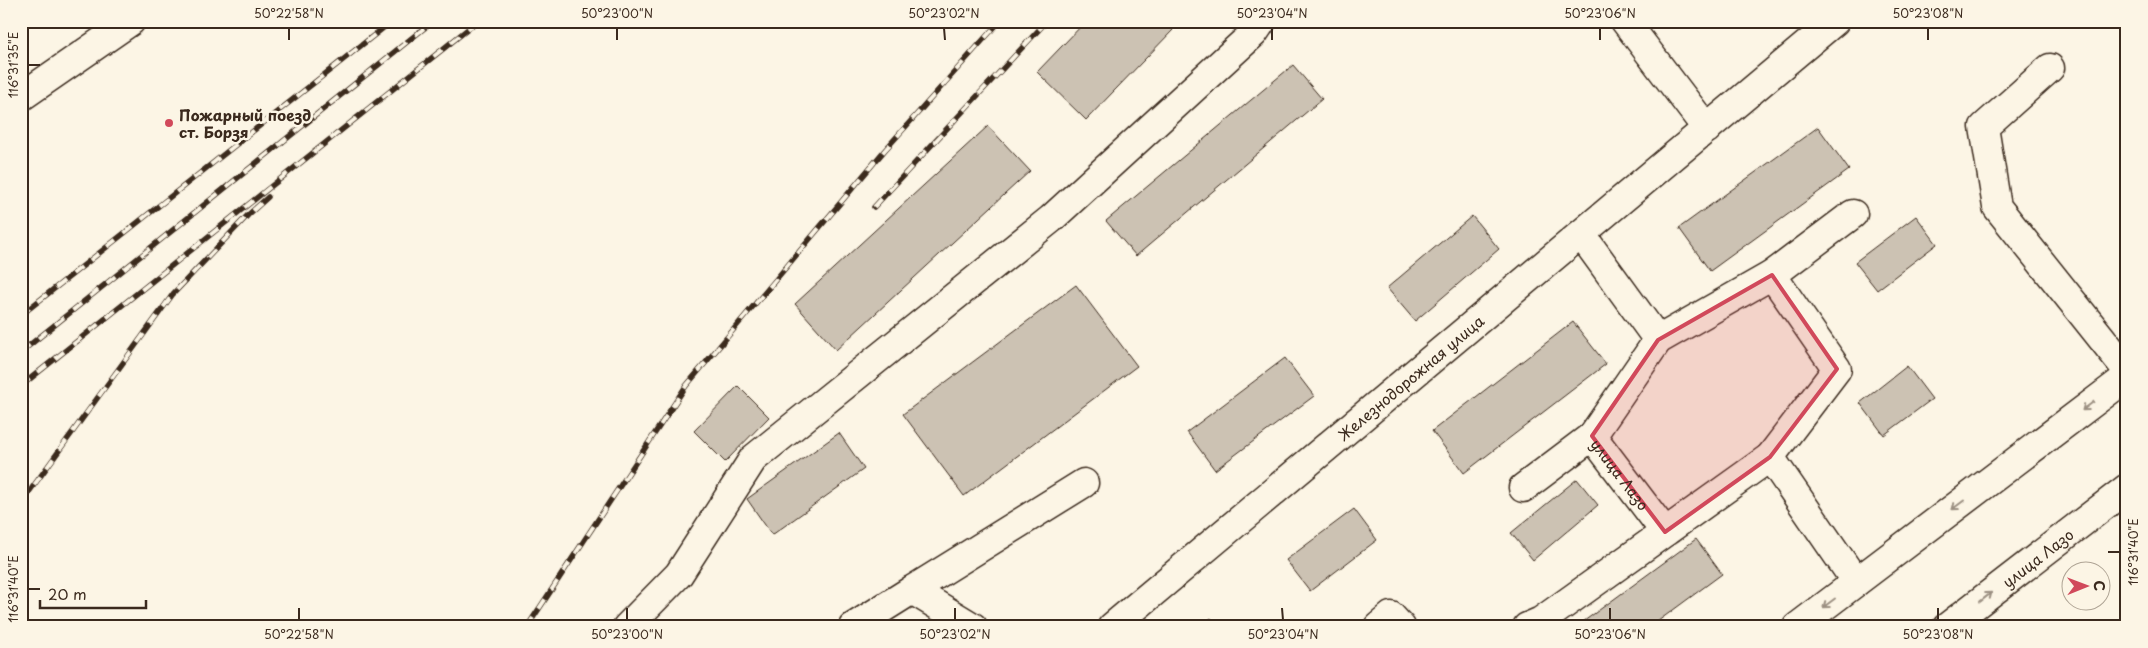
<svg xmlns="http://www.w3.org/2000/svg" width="2148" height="648" font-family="'Playpen Sans',sans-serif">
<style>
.building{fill:#ccc2b3;stroke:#3b2a1e}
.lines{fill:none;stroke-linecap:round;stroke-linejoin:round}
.minor-casing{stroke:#3b2a1e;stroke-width:31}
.minor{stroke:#fcf5e5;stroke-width:28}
.rail-casing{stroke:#3b2a1e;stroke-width:5.5}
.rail{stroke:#fcf5e5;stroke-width:4;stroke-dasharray:11;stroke-linecap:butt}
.oneway{stroke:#9c9082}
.marked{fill:#d1495b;fill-opacity:0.2;stroke:#d1495b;stroke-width:4;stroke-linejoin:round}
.ticks{fill:none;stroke:#3b2a1e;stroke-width:2}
.poi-dot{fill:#d1495b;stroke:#fcf5e5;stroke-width:2}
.labels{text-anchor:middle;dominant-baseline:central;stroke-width:5;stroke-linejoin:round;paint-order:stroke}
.poi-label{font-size:15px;font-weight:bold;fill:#3b2a1e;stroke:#fcf5e5;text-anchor:start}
.street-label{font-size:15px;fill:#3b2a1e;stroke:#fcf5e5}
.neatline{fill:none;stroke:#3b2a1e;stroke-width:2}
.ticks-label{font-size:12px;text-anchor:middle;fill:#3b2a1e}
</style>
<rect width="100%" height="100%" fill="#fcf5e5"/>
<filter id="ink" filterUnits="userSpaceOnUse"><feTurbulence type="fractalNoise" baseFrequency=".02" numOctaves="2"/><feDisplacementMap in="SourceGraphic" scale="10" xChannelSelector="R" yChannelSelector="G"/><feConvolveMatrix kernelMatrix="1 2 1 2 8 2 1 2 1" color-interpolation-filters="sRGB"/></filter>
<g filter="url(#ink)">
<!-- building -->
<path class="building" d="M1086 21H1164L1173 30 1086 120 1037 72Z
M1293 65 1322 99 1136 256 1106 221Z
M988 126 1030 171 836 350 795 304Z
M1818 127 1849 170 1710 271 1679 228Z
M1472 216 1499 249 1415 321 1387 288Z
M1916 216 1937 244 1877 290 1855 262Z
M1076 285 1137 366 964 496 903 414Z
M1573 322 1606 364 1464 473 1432 431Z
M1285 358 1314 396 1215 470 1187 432Z
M1907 366 1932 399 1884 435 1860 403Z
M738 386 769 417 725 462 694 431Z
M839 433 864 469 772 535 747 499Z
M1577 479 1598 505 1533 560 1511 533Z
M1354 509 1377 540 1310 591 1286 560Z
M1696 539 1722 574 1650 627H1576Z
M1211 618 1218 627H1200Z"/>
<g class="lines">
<!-- minor casing -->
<g class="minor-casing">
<g id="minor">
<path d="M1625 21 1707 129"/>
<path d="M2050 68 1984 127 1997 207 2127 370"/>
<path d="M21 97 131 21"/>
<path d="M1581 234 1658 340 1772 275 1853 214"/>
<path d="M1592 436 1658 340"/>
<path d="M1770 457 1837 369 1772 275"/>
<path id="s1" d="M1523 488 1592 436 1665 532"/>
<path d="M912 590 1084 483"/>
<path d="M627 627 679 574 753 459 1051 219 1254 33 1262 21"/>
<path d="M853 627 912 590 973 627"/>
<path id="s2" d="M1112 627 1835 21"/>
<path d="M1378 627 1391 616 1401 627"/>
<path d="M1527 627 1541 621 1770 457 1856 582"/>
<path d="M1797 627 2127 377"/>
<path id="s3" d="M1947 627 2127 488"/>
</g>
</g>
<!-- minor -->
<use href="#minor" class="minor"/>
<!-- rail casing -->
<g class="rail-casing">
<path id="rail" d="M874 207 1047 21
M21 315 392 21
M21 352 433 21
M21 386 478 21
M21 503 173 294 248 215 268 197
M527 627 686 386 884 151 1000 21"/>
</g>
<!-- rail -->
<use href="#rail" class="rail"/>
</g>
<!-- one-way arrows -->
<defs><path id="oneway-shaft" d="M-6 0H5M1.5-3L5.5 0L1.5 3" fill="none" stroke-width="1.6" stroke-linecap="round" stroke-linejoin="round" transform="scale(1.25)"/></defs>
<g class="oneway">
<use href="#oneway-shaft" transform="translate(2088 406) rotate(143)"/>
<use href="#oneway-shaft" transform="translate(1958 505) rotate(143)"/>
<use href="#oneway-shaft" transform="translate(1986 597) rotate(-38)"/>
<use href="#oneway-shaft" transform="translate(1829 603) rotate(143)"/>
</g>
</g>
<!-- marked area -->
<path class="marked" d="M1772 275 1837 369 1770 457 1665 532 1592 436 1658 340Z"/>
<!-- ticks -->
<path class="ticks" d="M289 28V40M617 28V40M944 28 945 40M1272 28V40M1600 28V40M1928 28V40M28 65H40M2108 552H2120M28 589H40M299 608V620M627 608V620M955 608V620M1282 608 1283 620M1610 608V620M1938 608V620"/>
<!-- markers -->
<circle class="poi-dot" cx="169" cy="123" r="5"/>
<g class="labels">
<!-- poi labels -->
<g class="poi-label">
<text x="179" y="114">Пожарный поезд<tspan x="179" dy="17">ст. Борзя</tspan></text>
</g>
<!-- street labels -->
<g class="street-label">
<text stroke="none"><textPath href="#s2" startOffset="389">Железнодорожная улица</textPath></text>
<text stroke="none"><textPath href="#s1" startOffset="134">улица Лазо</textPath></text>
<text stroke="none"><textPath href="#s3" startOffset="114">улица Лазо</textPath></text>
</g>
</g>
<!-- margin -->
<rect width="2148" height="648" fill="none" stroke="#fcf5e5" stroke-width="55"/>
<!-- north arrow -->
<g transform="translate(2086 586) rotate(89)"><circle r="24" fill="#fcf5e5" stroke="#afa495"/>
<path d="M0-4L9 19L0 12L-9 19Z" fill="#d1495b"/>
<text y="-8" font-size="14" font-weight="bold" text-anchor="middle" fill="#3b2a1e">С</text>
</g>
<!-- scale -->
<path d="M40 600v8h106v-8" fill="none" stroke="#3b2a1e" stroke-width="2.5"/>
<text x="48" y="600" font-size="15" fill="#3b2a1e" stroke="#fcf5e5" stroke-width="4" paint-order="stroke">20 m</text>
<rect x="28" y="28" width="2092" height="592" class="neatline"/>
<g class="ticks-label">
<text x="289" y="18">50°22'58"N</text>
<text x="617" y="18">50°23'00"N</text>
<text x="944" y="18">50°23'02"N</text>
<text x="1272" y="18">50°23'04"N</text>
<text x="1600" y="18">50°23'06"N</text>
<text x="1928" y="18">50°23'08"N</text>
<text transform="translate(14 65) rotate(-90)" y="4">116°31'35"E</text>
<text transform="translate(2134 552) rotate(-90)" y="4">116°31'40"E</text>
<text transform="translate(14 589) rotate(-90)" y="4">116°31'40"E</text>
<text x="299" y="639">50°22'58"N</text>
<text x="627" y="639">50°23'00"N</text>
<text x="955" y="639">50°23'02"N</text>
<text x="1283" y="639">50°23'04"N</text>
<text x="1610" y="639">50°23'06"N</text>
<text x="1938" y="639">50°23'08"N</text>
</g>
</svg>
